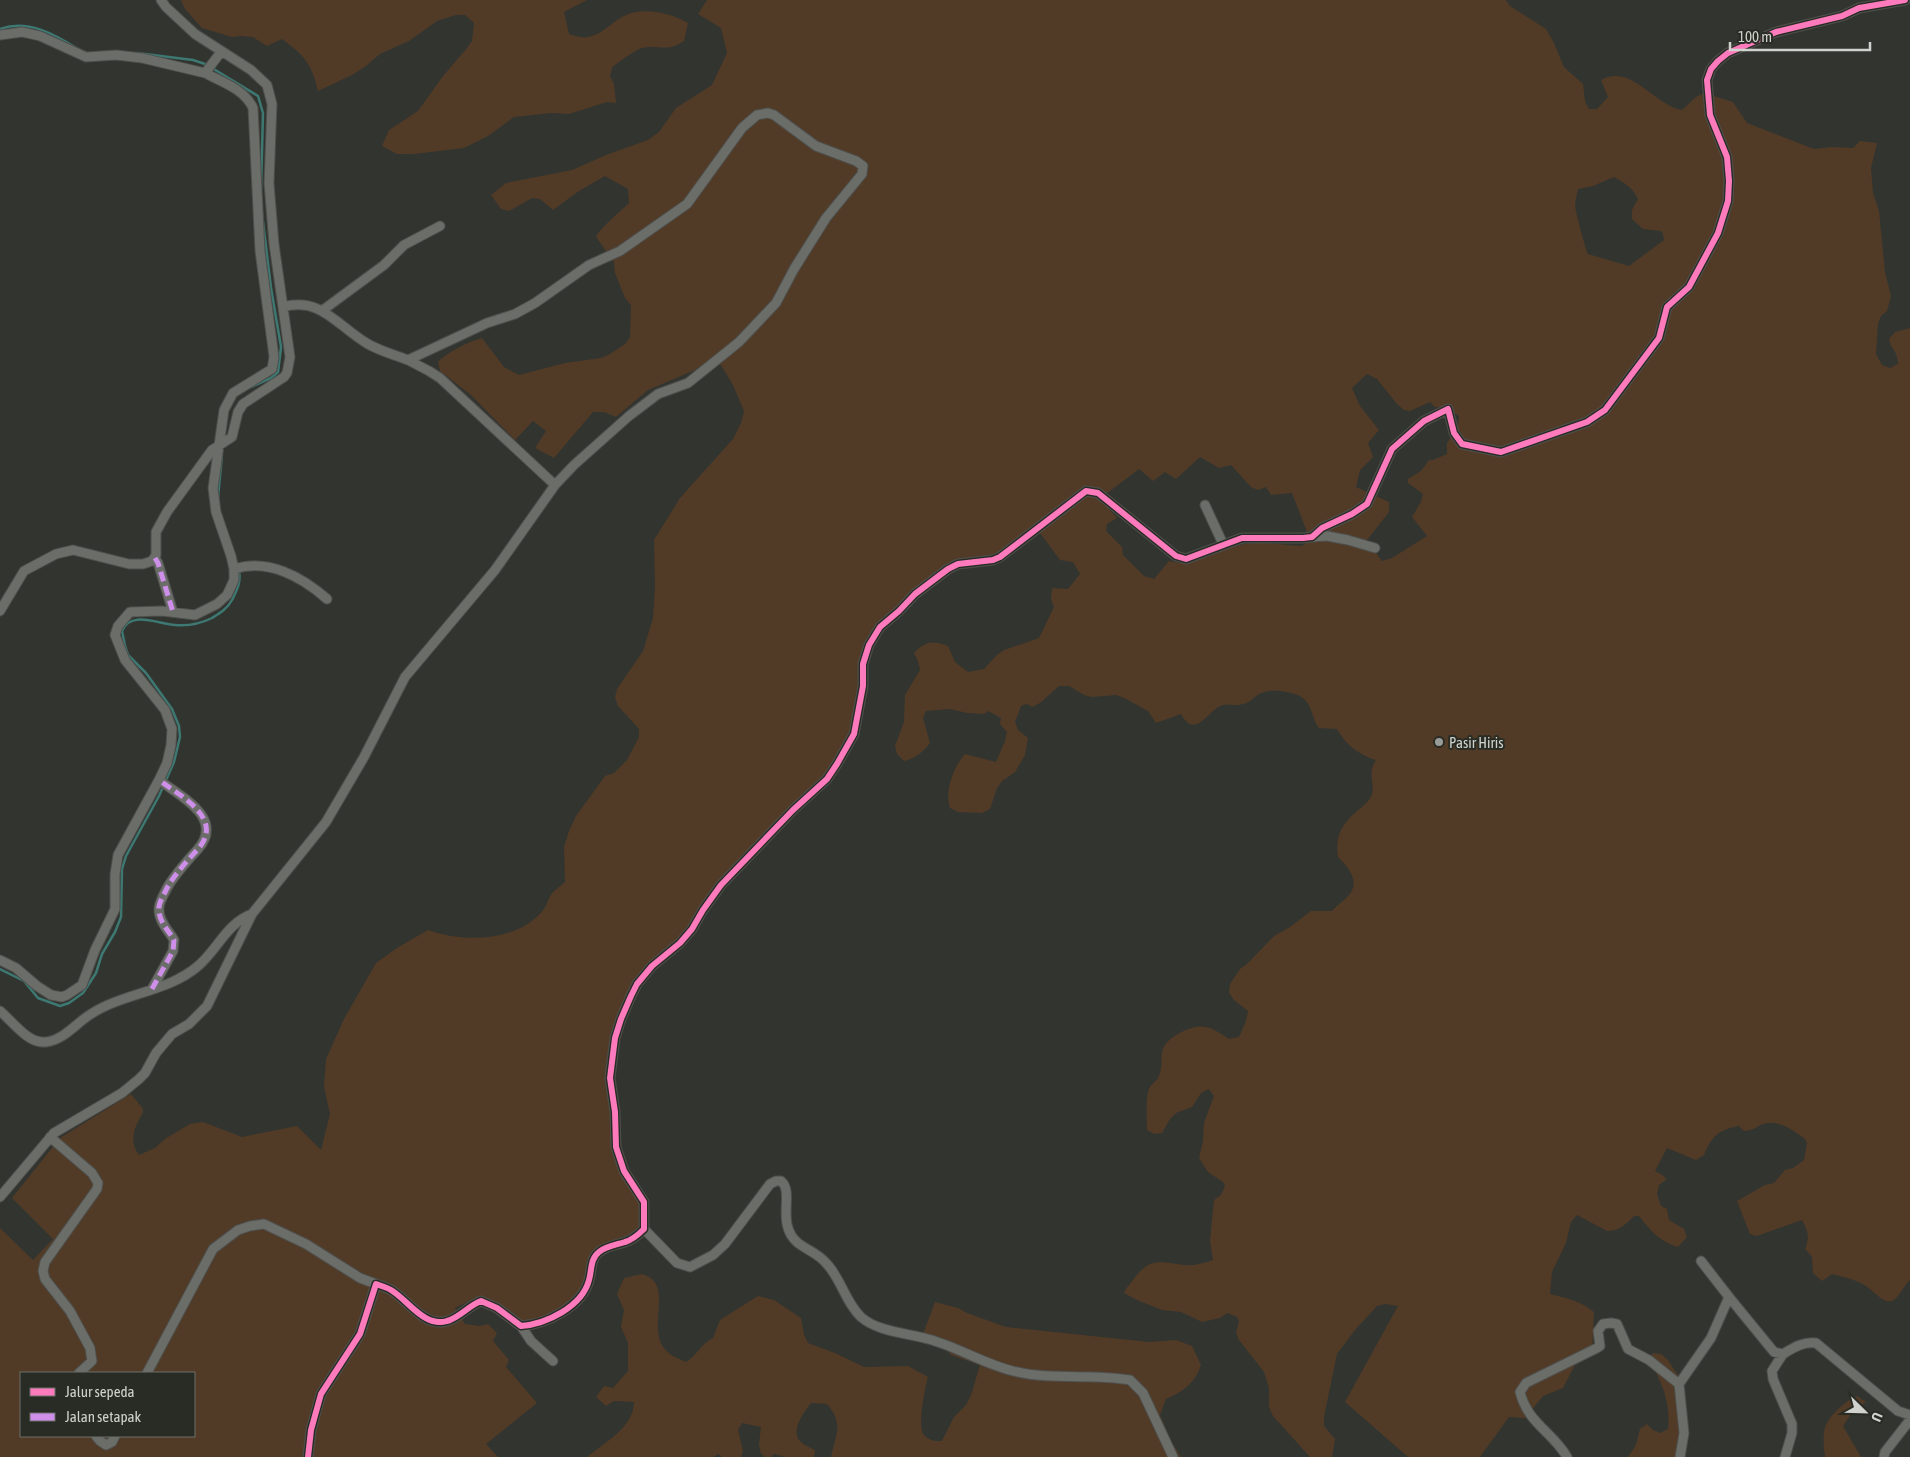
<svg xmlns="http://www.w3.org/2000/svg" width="1910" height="1457" font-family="'Asap Condensed',sans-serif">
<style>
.green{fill:#513b26;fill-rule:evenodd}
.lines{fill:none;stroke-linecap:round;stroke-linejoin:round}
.stream{stroke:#3d7972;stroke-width:2.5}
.minor-casing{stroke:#4e4f4c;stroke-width:11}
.minor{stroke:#6b6d69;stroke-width:9}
.quiet{stroke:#ce8fe9;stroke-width:5;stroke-dasharray:10 5;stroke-linecap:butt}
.cycleway-casing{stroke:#292c24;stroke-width:9}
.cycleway{stroke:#fd7abc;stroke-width:6}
.poi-dot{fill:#999b96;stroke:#292c24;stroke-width:2}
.labels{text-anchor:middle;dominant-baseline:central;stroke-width:4;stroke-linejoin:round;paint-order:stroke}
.poi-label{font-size:15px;fill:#d0d2cd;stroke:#292c24;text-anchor:start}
</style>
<rect width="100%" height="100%" fill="#323430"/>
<!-- green -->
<path class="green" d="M181 0H587L564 12 569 34C575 36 582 38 588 37 601 35 611 23 622 17 640 6 670 12 688 23L684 41C667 53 659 44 642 48 637 49 615 64 612 68 611 71 611 73 610 76L614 84 616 103 607 102 569 114 551 113 514 117 488 136 464 148 414 154H397L382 146 389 130 418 111 443 76 467 48 472 41 474 23 465 15H456L437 21 409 41 380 54 366 66 352 75 318 91C312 64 304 55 282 39L267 46 253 37 241 36 232 37 202 28 185 9Z
M707 0H1506L1510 6 1546 29 1554 43 1564 67 1583 84 1585 101 1589 109H1597L1608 97 1601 80C1631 63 1655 106 1682 110L1696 97 1704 93 1733 102 1747 123 1814 149 1832 147 1853 148 1860 141 1877 143 1871 168 1873 193 1879 211 1885 272 1891 296 1887 311 1881 316 1878 324 1876 354 1882 365 1890 368 1898 364C1898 351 1891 350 1889 339L1895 332 1910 328V1280C1904 1285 1899 1298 1892 1301 1883 1304 1873 1290 1866 1286 1855 1279 1843 1277 1832 1274L1822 1281 1813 1273 1812 1257 1805 1249C1810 1237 1808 1231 1802 1220L1757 1236 1750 1234 1737 1201 1765 1185 1774 1183 1785 1170 1793 1168 1804 1160 1807 1143 1805 1139C1794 1131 1778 1119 1763 1124 1756 1127 1752 1131 1744 1131L1739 1126C1718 1130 1712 1136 1704 1155L1696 1160 1667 1148 1655 1171 1664 1176 1666 1180 1659 1185 1657 1194 1661 1206 1667 1209 1669 1220 1684 1229 1687 1237 1678 1247C1661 1243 1649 1229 1639 1216H1634C1626 1224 1620 1231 1607 1231L1577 1215 1571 1222 1566 1243 1552 1272 1550 1294C1566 1298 1581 1301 1594 1312L1592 1352 1590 1356 1575 1365 1563 1388 1543 1396 1525 1418 1509 1417 1480 1457H1408L1345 1402 1398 1306 1385 1304 1377 1306 1355 1330 1337 1354 1324 1417V1426L1335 1439 1332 1457H1310L1273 1416 1269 1407V1388L1264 1372 1239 1340 1236 1333 1239 1321 1237 1317 1227 1313 1220 1318 1202 1322 1181 1312 1162 1310 1137 1300 1124 1293C1126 1287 1130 1285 1133 1280 1151 1255 1161 1263 1186 1265 1195 1266 1204 1263 1213 1260L1210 1241 1214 1200 1221 1195 1225 1186 1223 1182 1208 1172 1199 1158 1203 1141 1204 1123 1214 1096 1209 1089 1201 1093 1192 1107 1176 1113 1170 1119 1162 1133 1154 1134 1147 1130C1147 1120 1145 1096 1150 1087 1153 1083 1157 1081 1159 1076 1163 1067 1160 1057 1163 1049 1166 1042 1170 1039 1176 1035 1199 1022 1208 1024 1229 1039L1239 1037 1246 1021 1248 1011 1234 1000 1229 993 1230 984 1240 969 1247 964 1274 936 1290 927 1311 911H1332C1337 905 1344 901 1349 895 1361 881 1347 866 1338 857 1334 834 1345 820 1362 807 1366 803 1370 800 1372 794 1375 782 1367 773 1376 760 1359 755 1346 745 1337 729L1319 728C1311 717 1313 704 1300 696 1289 691 1270 688 1259 694 1253 698 1249 703 1243 704 1237 706 1229 704 1223 705 1208 709 1196 741 1181 714L1156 723 1148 711 1124 698 1116 695 1092 697 1084 695 1069 686H1059L1040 703 1032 707 1027 704 1021 706 1015 722 1018 730 1028 738 1025 755 1015 772 1002 781 997 788 990 809 982 813 958 812 950 808C944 791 954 766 965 754L996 762 1005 741 1007 732 1000 724 1001 718 988 711 984 714 967 713 950 709 926 711 923 718 930 743C924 752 914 759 904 761L897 754 895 746 904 722 905 695 920 670 918 661 914 653C925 641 934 640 948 646L955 662 968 672 984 669 997 655 1004 650 1039 638 1054 607 1051 599 1052 588 1068 589 1080 574 1073 562 1060 560 1034 525 998 553 946 566 935 572 912 591 896 608 877 624 865 643 859 663V686L850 732 844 746 824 776 718 882 699 907 688 926 677 940 649 963 627 994 617 1018 611 1037 606 1078 611 1113 612 1148 620 1173 639 1203V1227C625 1241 608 1238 595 1249 586 1258 588 1270 584 1281 577 1305 545 1320 522 1322L499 1305 480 1296 455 1308 465 1324 480 1326 488 1324 497 1333 493 1341 509 1360 506 1367 537 1403 486 1444 498 1457H0V1228L33 1260 53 1239 12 1198 60 1138 131 1094 143 1109C143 1115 141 1115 139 1120 132 1131 131 1145 139 1155L155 1148 165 1139 190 1124 203 1122 242 1137 297 1126 321 1150 330 1114 324 1087 326 1059 344 1019 376 963 397 948 428 930C463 943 519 942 544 909 547 905 548 899 551 895 554 890 561 886 565 882L564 847 569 831 576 816 605 776 614 773 627 760 639 737V729L618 706 615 697 617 689 643 651 653 618 655 586 654 540 680 498 733 439 741 423 744 411 733 385 721 365 710 359 695 370 648 390 616 417 604 412H593L554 458 535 448 546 431 533 421 515 440 471 395 440 371 438 362C446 353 470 341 482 338L504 367 519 375 565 363 601 358 610 354 625 344 630 337 631 305 625 298 615 273 614 262 596 237C598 230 622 210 629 203L628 189 605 176 579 191 553 210 540 199 532 198 509 211 501 209 491 195 506 183 572 170 606 155 648 140 659 132 676 108 712 85 727 53 721 28 698 14ZM1614 177C1625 183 1633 188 1638 199L1632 210V219L1643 229 1661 231 1663 234 1664 240 1629 266 1588 254C1586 252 1575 209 1575 206 1575 200 1577 194 1578 189L1593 186ZM1367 374 1377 379 1397 404 1404 410 1410 411 1430 402 1435 407H1444L1459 416 1457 429 1447 443V454L1433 460H1429L1421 471 1408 479V483L1423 494 1421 502 1412 517 1427 536 1392 558 1382 561 1367 540 1389 512V502L1356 487 1360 470 1373 457 1368 443 1379 430 1360 406 1352 388ZM1200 457 1219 468 1231 465 1251 487 1258 490 1266 487 1271 495 1292 493 1307 532V542L1302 546C1281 545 1257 540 1236 546 1210 552 1196 568 1169 561L1154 579 1144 576 1123 555 1122 547 1106 531 1107 524 1117 518 1102 501 1106 494 1139 469 1153 481 1165 472 1176 479ZM21 1373H194V1436H21Z
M642 1274C645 1275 650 1277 652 1279 670 1295 645 1335 669 1353 673 1357 681 1359 686 1362 697 1355 701 1344 713 1338L720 1320 758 1296 774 1300 801 1318 804 1335 808 1343 835 1353 864 1367 908 1366 928 1377C925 1388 917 1426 924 1435 929 1441 936 1441 942 1441L954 1417 966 1405 971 1395 980 1365 951 1355 938 1339 923 1334 935 1302 958 1308 967 1313 1006 1327 1149 1342 1176 1340 1192 1346 1201 1365C1195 1383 1183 1392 1166 1399L1160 1415 1171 1441 1181 1457H831C836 1434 844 1424 827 1404L811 1403C804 1412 789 1432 801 1442 805 1446 811 1448 815 1450L814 1457H785L774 1454 771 1457H765L761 1454 759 1444 761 1427 742 1423 738 1430 743 1451 741 1457H722L718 1454 713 1457H587C604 1443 634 1427 634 1402L614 1401 606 1406 596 1397 604 1386 613 1388 628 1371V1343L621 1327 624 1310 617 1294 624 1278Z
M1653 1353 1661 1354 1667 1359 1684 1384 1686 1431 1682 1457H1628L1636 1445 1640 1429 1647 1424 1653 1430 1660 1433 1668 1429C1671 1403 1662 1382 1649 1360Z
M1857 1396 1866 1402 1853 1411 1843 1426 1861 1457H1825C1824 1449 1823 1441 1824 1433 1825 1418 1844 1402 1857 1396Z"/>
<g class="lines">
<!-- stream -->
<path class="stream" d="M0 29C28 19 54 34 78 49
M137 53 193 60 208 65
M212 68 258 96 263 113 261 189
M251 387 271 378 278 372 281 347 271 288 262 214
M218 497 222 455
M0 969 24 981 38 998 60 1006 69 1003 83 993 96 973 102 954 115 932 121 917 122 869 126 856 159 796 174 762 180 737 179 726 172 709 146 673 128 655 125 646 122 631C131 610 158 624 175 625 188 626 200 624 212 618 220 613 227 609 232 600 237 590 241 583 239 571"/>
<!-- minor casing -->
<g class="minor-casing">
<path id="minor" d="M0 35 22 32 40 36 86 57 116 55 142 58 205 73 221 52
M323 310 384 265 404 245 440 226
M408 360 429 371 440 378 555 485
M1205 505 1223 544
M1312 537 1327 536 1348 540 1375 548
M155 558 158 563 173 612
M234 569C268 558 302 577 327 599
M0 611 24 571 56 554 73 550 129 564H143L152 561 156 555V532L167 512 212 450 232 437 238 412 243 404 284 377 287 373 290 357 274 244 269 183 272 104 267 85 251 70 195 34 166 7 161 0
M0 960 16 968 37 986 51 995 62 997 67 995 82 985 95 950 115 909V874L118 855 159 780 167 763 171 745 172 729 165 710 125 660 115 635 118 626 130 612 162 611 195 615 217 604 227 595 234 580V569L231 556 216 512 213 488 224 410 233 393 272 369 274 357 260 251 253 108C244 89 224 83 205 73
M152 989 173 951 174 940C169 931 159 922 159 910 158 903 164 895 167 888 175 874 187 861 198 849 225 818 180 796 159 780
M0 1011C13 1022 28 1044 46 1042 64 1040 76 1023 91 1014 123 993 168 992 198 966 217 950 227 923 252 914
M50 1137 92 1173 98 1183 97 1189 45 1262 43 1271 45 1279 70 1311 90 1348 92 1361 79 1373
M0 1197 54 1133 122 1093 139 1079 145 1073 156 1053 172 1034 189 1024 207 1006 252 914 326 822 364 757 405 677 495 570 555 485 574 465 629 416 658 394 688 383 739 342 776 303 794 269 826 218 862 174 863 166 856 161 816 146 774 115 768 113 757 115 742 128 687 204 620 251 589 265 535 303 515 314 487 323 408 360C395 355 380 351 368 344 338 327 321 296 283 307
M644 1229 677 1263 690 1267 713 1255 725 1244 770 1184 776 1181H781C795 1192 775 1224 798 1243 807 1250 819 1254 826 1263 841 1278 845 1302 861 1317 878 1332 907 1333 928 1339 958 1347 984 1364 1013 1371 1051 1381 1092 1373 1130 1380L1143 1393 1173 1457
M1701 1261 1729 1297
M521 1326 531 1341 553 1361
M1783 1354 1772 1371 1773 1379 1792 1424V1433L1785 1457
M147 1373 213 1249 238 1230 250 1226 264 1224 306 1244 360 1278 376 1284
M96 1436 100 1441 106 1445 112 1442 115 1436
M308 1457 311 1430 321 1394 360 1334 376 1284C381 1286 386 1287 391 1290 408 1300 424 1328 447 1321 459 1318 468 1306 481 1301L497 1308 521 1326C546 1324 582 1307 589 1280 592 1270 590 1259 599 1252 606 1246 616 1245 625 1242 632 1240 638 1235 644 1229V1202L624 1171 616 1147 615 1112 610 1078 615 1038 621 1019 631 996 637 984 652 966 680 943 692 929 703 910 721 885 793 810 827 779 837 764 854 734 863 686V664L869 645 880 627 899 611 915 594 948 569 958 564 993 560 1000 557 1086 491 1098 493 1176 556 1186 559 1242 538H1303L1312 537 1322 528 1352 514 1367 504 1392 449 1424 421 1448 409 1454 433 1462 444 1501 452 1587 422 1605 410 1659 338 1667 307 1689 287 1718 233 1728 201 1729 181 1727 157 1710 115 1707 80 1711 69 1718 61 1728 53 1776 32 1842 16 1859 8 1905 0
M1567 1457C1553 1432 1528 1424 1520 1392L1526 1383 1597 1348 1600 1346 1598 1331 1603 1324 1611 1323 1617 1324 1628 1349 1649 1360 1679 1384
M1680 1457 1684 1433 1679 1384 1711 1338 1729 1297 1774 1352 1783 1354C1793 1348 1804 1341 1816 1343L1898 1411 1910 1415
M1884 1457 1885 1452 1910 1420"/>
</g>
<!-- minor -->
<use href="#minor" class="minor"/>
<!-- quiet -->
<path class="quiet" d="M155 558 158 563 173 612
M152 989 173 951 174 940C169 931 159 922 159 910 158 903 164 895 167 888 175 874 187 861 198 849 225 818 180 796 159 780"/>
<!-- cycleway casing -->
<g class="cycleway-casing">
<path id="cycleway" d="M308 1457 311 1430 321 1394 360 1334 376 1284C381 1286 386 1287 391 1290 408 1300 424 1328 447 1321 459 1318 468 1306 481 1301L497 1308 521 1326C546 1324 582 1307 589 1280 592 1270 590 1259 599 1252 606 1246 616 1245 625 1242 632 1240 638 1235 644 1229V1202L624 1171 616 1147 615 1112 610 1078 615 1038 621 1019 631 996 637 984 652 966 680 943 692 929 703 910 721 885 793 810 827 779 837 764 854 734 863 686V664L869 645 880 627 899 611 915 594 948 569 958 564 993 560 1000 557 1086 491 1098 493 1176 556 1186 559 1242 538H1303L1312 537 1322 528 1352 514 1367 504 1392 449 1424 421 1448 409 1454 433 1462 444 1501 452 1587 422 1605 410 1659 338 1667 307 1689 287 1718 233 1728 201 1729 181 1727 157 1710 115 1707 80 1711 69 1718 61 1728 53 1776 32 1842 16 1859 8 1905 0"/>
</g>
<!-- cycleway -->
<use href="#cycleway" class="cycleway"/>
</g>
<!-- markers -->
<circle class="poi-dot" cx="1439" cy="742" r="5"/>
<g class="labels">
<!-- poi labels -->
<g class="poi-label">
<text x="1449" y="742">Pasir Hiris</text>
</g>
</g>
<!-- legend -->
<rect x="20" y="1372" width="175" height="65" fill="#292c24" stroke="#6c6e68"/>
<rect x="30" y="1388" width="25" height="8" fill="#fd7abc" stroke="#6c6e68"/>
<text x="65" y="1397" font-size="15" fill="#d0d2cd">Jalur sepeda</text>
<rect x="30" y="1413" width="25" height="8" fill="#ce8fe9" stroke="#6c6e68"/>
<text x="65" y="1422" font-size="15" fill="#d0d2cd">Jalan setapak</text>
<!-- north arrow -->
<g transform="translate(1865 1412) rotate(113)" stroke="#292c24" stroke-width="4" paint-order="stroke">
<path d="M0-4L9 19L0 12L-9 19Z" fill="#d0d2cd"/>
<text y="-8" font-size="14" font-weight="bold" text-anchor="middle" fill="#d0d2cd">U</text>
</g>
<!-- scale -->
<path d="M1730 42v8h140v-8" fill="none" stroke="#d0d2cd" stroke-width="2.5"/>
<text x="1738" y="42" font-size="15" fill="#d0d2cd" stroke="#292c24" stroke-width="4" paint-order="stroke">100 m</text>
</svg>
